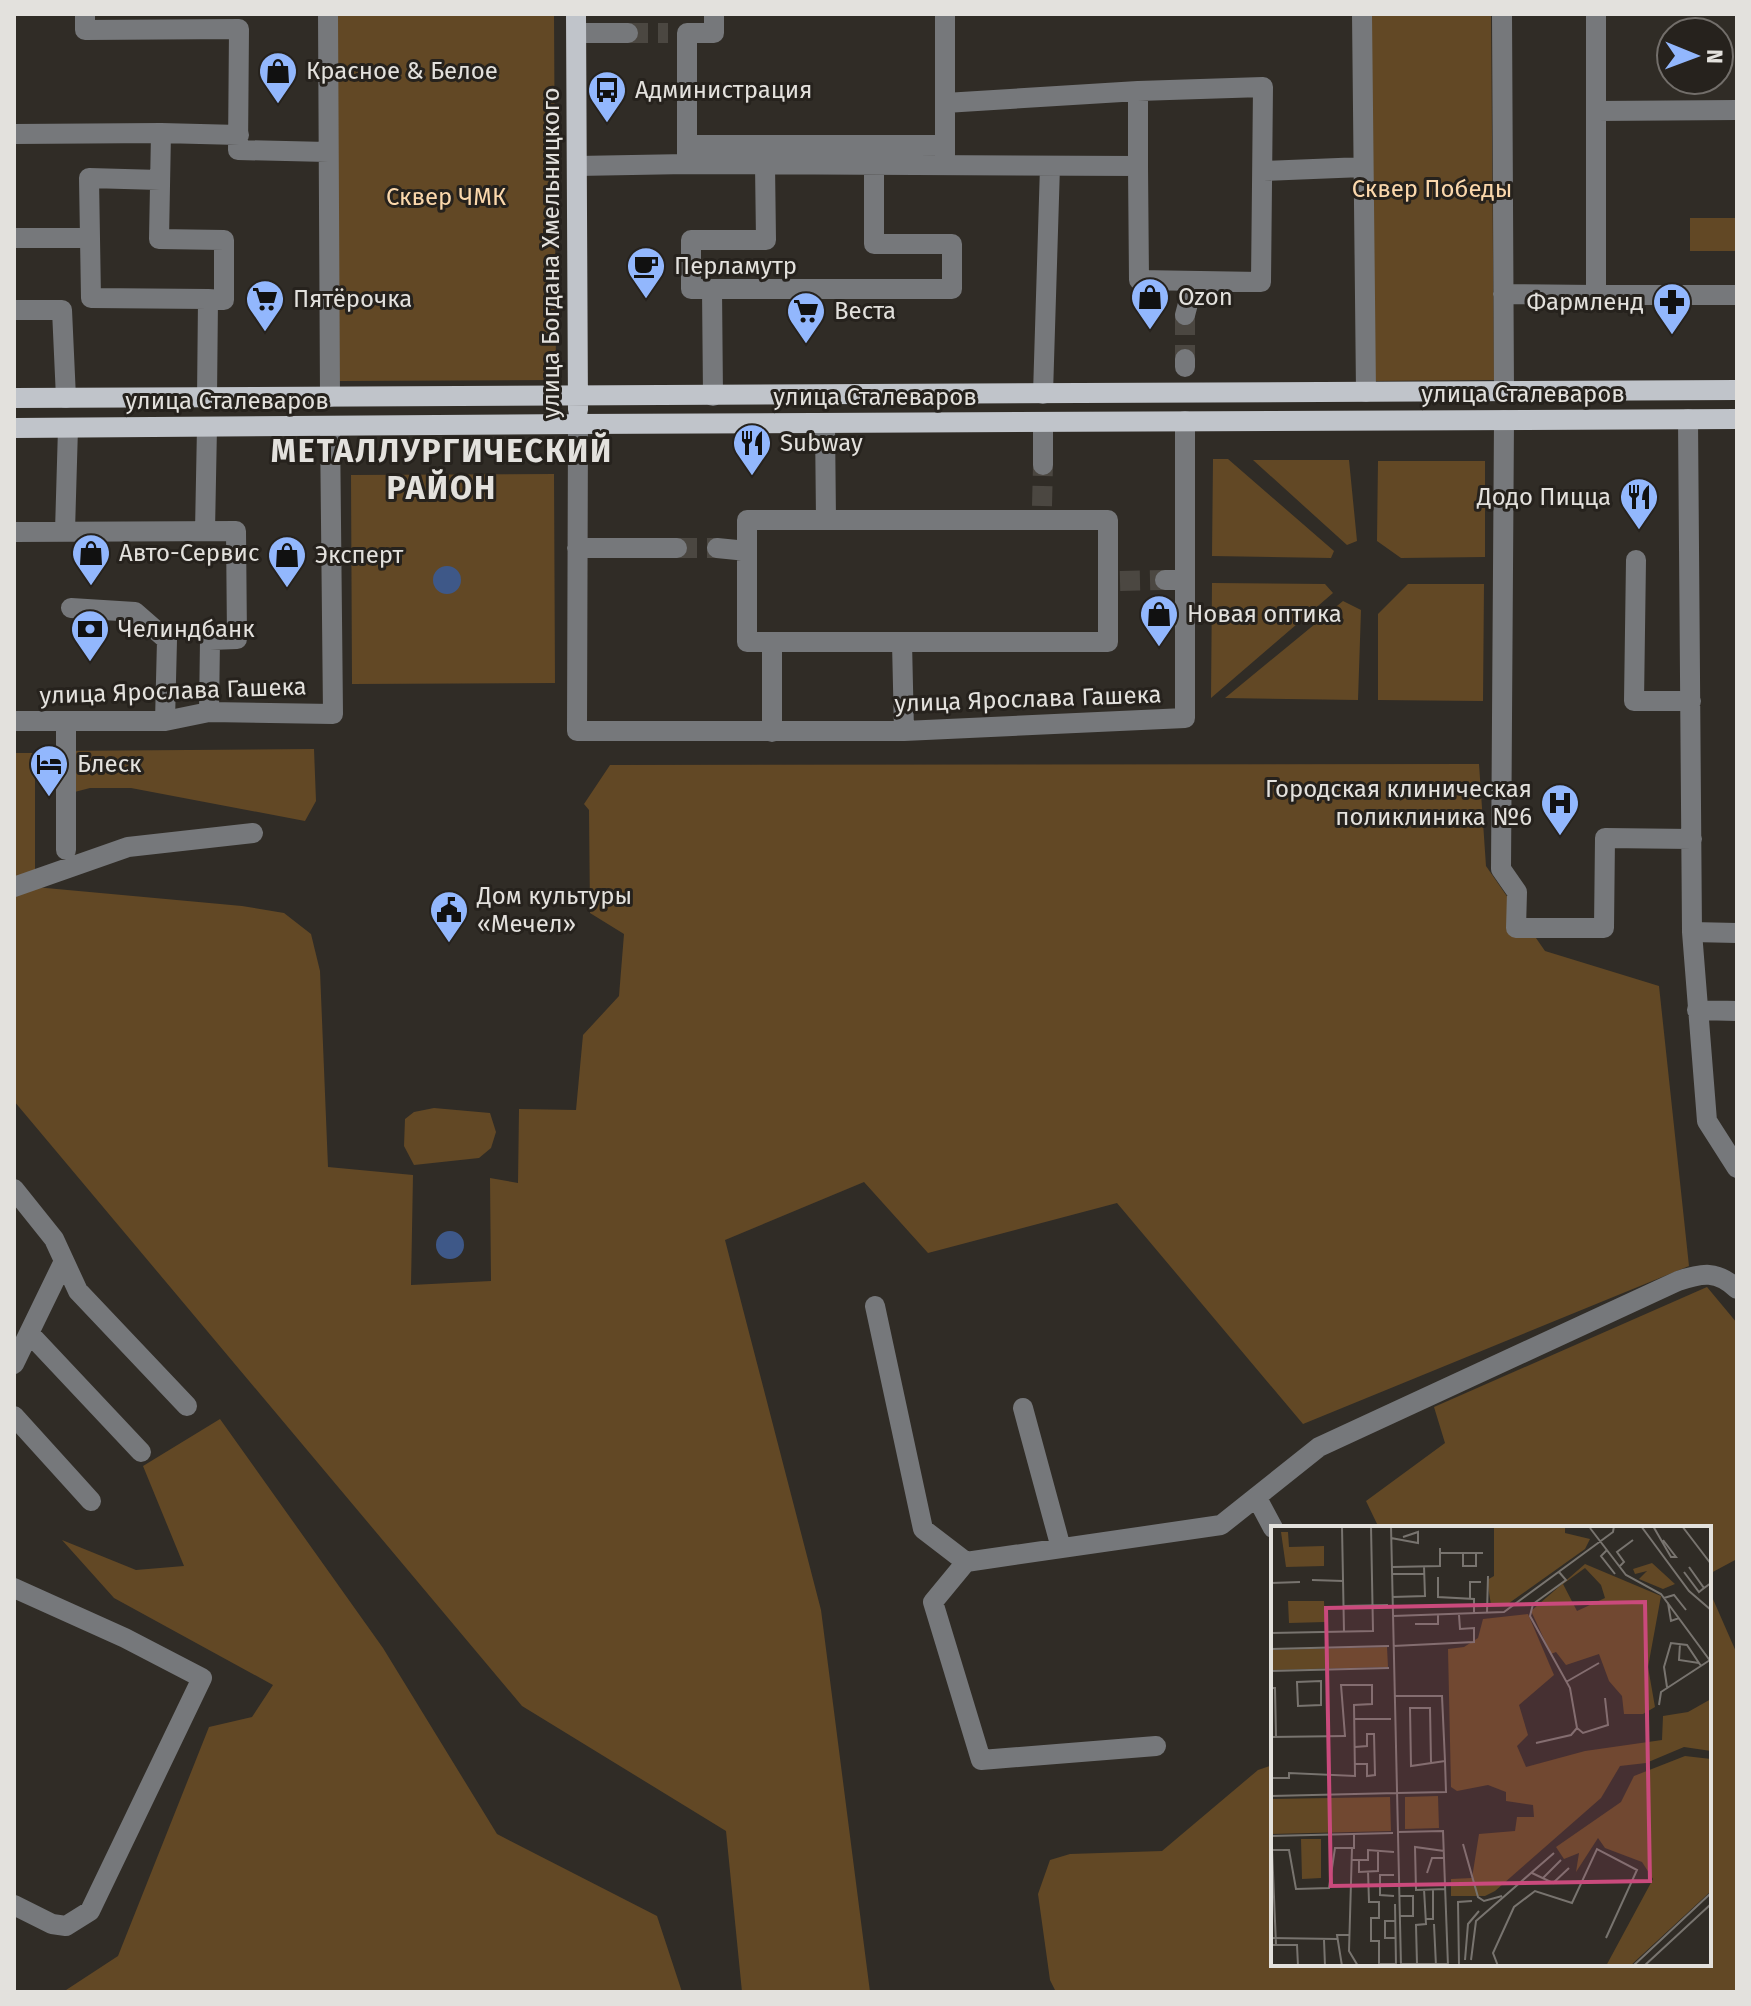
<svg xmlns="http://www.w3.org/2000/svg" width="1751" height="2006" font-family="'Fira Sans',sans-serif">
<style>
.green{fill:#624825}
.water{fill:#3e5888}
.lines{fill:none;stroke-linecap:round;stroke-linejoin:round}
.minor-tunnel{stroke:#4b4741;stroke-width:20;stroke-dasharray:20 10;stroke-linecap:butt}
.minor{stroke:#76787b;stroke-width:20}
.major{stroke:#c0c4ca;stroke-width:20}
.labels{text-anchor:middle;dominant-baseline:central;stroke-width:6;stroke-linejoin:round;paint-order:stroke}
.poi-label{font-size:24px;fill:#e3e1dd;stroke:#26221d;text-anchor:start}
.park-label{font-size:24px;fill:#fbd8ac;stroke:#26221d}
.street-label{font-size:24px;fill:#e3e1dd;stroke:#26221d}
.district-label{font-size:32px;font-weight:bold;letter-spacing:2px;fill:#e3e1dd;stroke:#26221d}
.inset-road{fill:none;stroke:#78746f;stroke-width:2}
.view{fill:#ca4a7c;fill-opacity:0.15;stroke:#ca4a7c;stroke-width:4}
.inset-edge{fill:none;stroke:#e3e1dd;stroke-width:4}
</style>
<rect width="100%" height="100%" fill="#302c26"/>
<!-- green -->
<path class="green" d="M337 14H554L556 380 339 381Z
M1371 14H1491L1494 380 1373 381Z
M1690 218H1737V251H1690Z
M1213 459H1228L1334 551 1331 558 1212 556Z
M1253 460H1349L1357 541 1347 545Z
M1378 461H1485V557L1401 558 1377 541Z
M554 474 555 683 352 684 351 475Z
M1212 583 1325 584 1333 593 1211 698Z
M1408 584H1484L1483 701 1378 700V614Z
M1343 601 1361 610 1358 700 1225 698Z
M314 749 316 801 305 821 131 788H90L63 795 52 751Z
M14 753H35V887L242 906 284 913 311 934 320 971 328 1167 413 1175 411 1285 491 1281 490 1178 518 1183 519 1109 576 1110 583 1035 619 996 624 934 590 913 589 810 584 804 610 765 1479 764 1486 866 1545 951 1659 986 1689 1266 1303 1424 1117 1203 928 1253 864 1182 725 1240 821 1610 870 1992H742L726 1831 522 1706 14 1101Z
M434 1108 490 1113 496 1132 491 1148 479 1158 414 1165 404 1146 405 1119 414 1112Z
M1707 1287 1737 1323V1559L1709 1574V1528H1379L1366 1501 1445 1443 1434 1407Z
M220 1419 383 1648 497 1834 657 1916 682 1992H63L118 1956 209 1727 252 1717 273 1685 114 1598 62 1540 136 1570 184 1566 143 1466Z
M1709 1590 1737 1654V1992H1056L1050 1980 1038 1894 1050 1860 1070 1854 1162 1851 1258 1770 1273 1765V1964H1709Z"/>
<!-- water -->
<path class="water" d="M433 580a14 14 0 1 1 28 0a14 14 0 1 1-28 0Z
M436 1245a14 14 0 1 1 28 0a14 14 0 1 1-28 0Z"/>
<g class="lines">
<!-- minor-tunnel -->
<path class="minor-tunnel" d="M628 33H668
M1185 315V359
M1042 506 1043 465
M677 548H717
M1120 581 1165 580"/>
<!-- minor -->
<path class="minor" d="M85 14V30L239 29 238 150 328 152
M328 14 330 397
M714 14V33H687V164L1138 166 1139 280 1261 282 1263 87 1138 91 945 103
M1362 14 1366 392
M1502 14 1504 391
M1596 14V295H1737
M577 33H628
M1138 91V166
M1596 111 1737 110
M161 133 159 239 224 240V300L208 299 207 398
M14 134 161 133 239 135
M687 145H945
M945 158V14
M765 165 766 240H691V289H952V244H874V165
M577 166 687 164
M1263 171 1363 167
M160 180 89 178 91 298 208 299
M14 238H89
M712 289 713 396
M1503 294 1596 295
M14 310H62L66 398
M1185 315 1194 281
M1185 359V367
M1043 394 1050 166
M1688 419 1692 932 1707 1121 1737 1168
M1504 420 1501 869 1517 892 1516 928H1604L1605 838 1692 839
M825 423 826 520
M578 424 577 731H904L1185 718V421
M1043 465V422
M747 520H1108V642H747Z
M65 531 68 428
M205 531 207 427
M14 532 236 531 237 639 210 640 209 712
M577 548H677
M717 548 747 551
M1636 560 1634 701H1691
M1165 580H1185
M71 608 135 612 167 640 165 721
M902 642 904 731
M14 721H165L209 712 333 714 330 426
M772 732V642
M66 850V721
M14 887 128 847 253 833
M1692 932 1737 933
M1697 1010 1737 1011
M14 1189 54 1239 78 1291 187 1406
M875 1306 923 1529 966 1562
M29 1333 141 1452
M14 1364 64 1261
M1023 1408 1061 1548
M14 1416 91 1501
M1257 1498 1273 1528
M14 1588 125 1638 202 1678 90 1911 66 1926 52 1924 14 1905
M1156 1746 981 1760 933 1602 966 1562 1221 1525 1319 1447 1678 1281C1702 1273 1717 1270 1737 1289"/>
<!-- major -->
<path class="major" d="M576 14 578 410
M14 398 1737 390
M14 428 578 424 1737 419"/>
</g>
<!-- icons -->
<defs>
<g id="shop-pin" transform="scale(2)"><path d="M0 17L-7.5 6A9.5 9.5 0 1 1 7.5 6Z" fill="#92b7fd" stroke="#26221d"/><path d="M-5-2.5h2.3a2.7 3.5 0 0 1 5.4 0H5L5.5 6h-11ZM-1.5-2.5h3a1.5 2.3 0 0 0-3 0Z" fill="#111"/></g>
<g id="bus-pin" transform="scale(2)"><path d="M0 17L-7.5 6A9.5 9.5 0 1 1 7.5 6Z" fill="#92b7fd" stroke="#26221d"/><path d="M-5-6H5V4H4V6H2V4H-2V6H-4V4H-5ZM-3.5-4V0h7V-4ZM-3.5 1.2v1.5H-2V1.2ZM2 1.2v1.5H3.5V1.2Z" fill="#111"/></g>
<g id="cafe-pin" transform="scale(2)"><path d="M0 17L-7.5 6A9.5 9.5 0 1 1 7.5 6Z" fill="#92b7fd" stroke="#26221d"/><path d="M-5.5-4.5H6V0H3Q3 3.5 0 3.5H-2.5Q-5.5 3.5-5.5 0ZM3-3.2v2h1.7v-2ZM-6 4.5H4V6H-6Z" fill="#111"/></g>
<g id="supermarket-pin" transform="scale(2)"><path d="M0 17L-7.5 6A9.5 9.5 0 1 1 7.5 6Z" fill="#92b7fd" stroke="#26221d"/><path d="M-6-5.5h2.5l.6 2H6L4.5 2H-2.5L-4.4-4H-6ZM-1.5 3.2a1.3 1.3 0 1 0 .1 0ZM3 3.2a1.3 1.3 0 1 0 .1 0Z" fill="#111"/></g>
<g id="pharmacy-pin" transform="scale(2)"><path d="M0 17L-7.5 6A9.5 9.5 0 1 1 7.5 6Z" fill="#92b7fd" stroke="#26221d"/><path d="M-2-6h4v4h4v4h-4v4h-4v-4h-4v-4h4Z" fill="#111"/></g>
<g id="restaurant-pin" transform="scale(2)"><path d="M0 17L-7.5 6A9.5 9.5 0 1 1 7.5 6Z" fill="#92b7fd" stroke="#26221d"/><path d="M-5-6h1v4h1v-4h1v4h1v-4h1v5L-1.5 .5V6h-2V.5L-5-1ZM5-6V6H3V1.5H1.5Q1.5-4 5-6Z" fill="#111"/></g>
<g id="bank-pin" transform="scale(2)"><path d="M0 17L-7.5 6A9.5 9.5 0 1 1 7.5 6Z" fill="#92b7fd" stroke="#26221d"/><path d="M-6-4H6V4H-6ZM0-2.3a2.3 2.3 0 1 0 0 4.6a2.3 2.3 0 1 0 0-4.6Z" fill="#111"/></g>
<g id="hotel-pin" transform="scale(2)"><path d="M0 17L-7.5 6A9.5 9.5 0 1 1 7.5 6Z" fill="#92b7fd" stroke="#26221d"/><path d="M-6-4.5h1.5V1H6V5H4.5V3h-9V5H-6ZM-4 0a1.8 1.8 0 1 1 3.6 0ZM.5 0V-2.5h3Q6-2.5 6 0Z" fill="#111"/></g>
<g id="hospital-pin" transform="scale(2)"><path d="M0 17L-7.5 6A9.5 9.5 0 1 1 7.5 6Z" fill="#92b7fd" stroke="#26221d"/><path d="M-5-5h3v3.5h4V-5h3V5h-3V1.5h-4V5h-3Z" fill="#111"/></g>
<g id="civic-pin" transform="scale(2)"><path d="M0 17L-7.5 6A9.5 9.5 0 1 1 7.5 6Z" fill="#92b7fd" stroke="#26221d"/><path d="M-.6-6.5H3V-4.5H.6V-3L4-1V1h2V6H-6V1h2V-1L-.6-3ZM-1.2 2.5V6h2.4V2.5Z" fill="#111"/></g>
</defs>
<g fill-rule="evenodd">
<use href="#shop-pin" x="278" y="71"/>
<use href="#bus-pin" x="607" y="90"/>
<use href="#cafe-pin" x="646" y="266"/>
<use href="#shop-pin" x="1150" y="297"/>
<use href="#supermarket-pin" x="265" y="299"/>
<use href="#pharmacy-pin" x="1672" y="302"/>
<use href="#supermarket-pin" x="806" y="311"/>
<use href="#restaurant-pin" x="752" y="443"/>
<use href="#restaurant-pin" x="1639" y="497"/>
<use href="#shop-pin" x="91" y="553"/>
<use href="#shop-pin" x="287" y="555"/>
<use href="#shop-pin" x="1159" y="614"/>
<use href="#bank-pin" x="90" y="629"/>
<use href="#hotel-pin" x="49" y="764"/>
<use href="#hospital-pin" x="1560" y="803"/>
<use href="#civic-pin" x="449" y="910"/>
</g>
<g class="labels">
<!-- poi labels -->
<g class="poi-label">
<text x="306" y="71">Красное &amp; Белое</text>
<text x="635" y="90">Администрация</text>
<text x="674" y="266">Перламутр</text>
<text x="1178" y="297">Ozon</text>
<text x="293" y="299">Пятёрочка</text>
<text x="1644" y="302" text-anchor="end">Фармленд</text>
<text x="834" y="311">Веста</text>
<text x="780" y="443">Subway</text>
<text x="1611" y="497" text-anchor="end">Додо Пицца</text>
<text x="119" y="553">Авто-Сервис</text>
<text x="315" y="555">Эксперт</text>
<text x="1187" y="614">Новая оптика</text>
<text x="118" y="629">Челиндбанк</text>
<text x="77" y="764">Блеск</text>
<text x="1532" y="789" text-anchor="end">Городская клиническая<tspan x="1532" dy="28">поликлиника №6</tspan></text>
<text x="477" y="896">Дом культуры<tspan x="477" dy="28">«Мечел»</tspan></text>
</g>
<!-- park labels -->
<g class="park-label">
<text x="1432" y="189">Сквер Победы</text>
<text x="446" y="197">Сквер ЧМК</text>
</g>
<!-- street labels -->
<g class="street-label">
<text transform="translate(551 253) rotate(-90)">улица Богдана Хмельницкого</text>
<text x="1523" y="394">улица Сталеваров</text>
<text x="875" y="397">улица Сталеваров</text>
<text x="227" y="401">улица Сталеваров</text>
<text transform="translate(173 691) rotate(-2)">улица Ярослава Гашека</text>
<text transform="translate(1028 699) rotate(-2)">улица Ярослава Гашека</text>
</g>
<!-- district labels -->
<g class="district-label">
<text x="442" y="451">МЕТАЛЛУРГИЧЕСКИЙ<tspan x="442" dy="37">РАЙОН</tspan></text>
</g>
</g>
<!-- overview -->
<g transform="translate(1271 1526)">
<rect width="440" height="440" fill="#302c26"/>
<path d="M223 0H294V7L319 13 314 23 234 80 220 79 216 54 223 50ZM10 6H17L18 21 53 20V40L15 41ZM381 37 404 58 392 63 368 53 376 45 364 48 362 43ZM314 38 390 70 377 141 384 181 372 188H353L351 170 338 155 328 128 295 139 285 126 280 128 260 85ZM314 42 330 59 334 72 306 85 292 58ZM53 75 54 96 18 97 17 75ZM257 88 283 149 248 179 257 209 246 220 255 241 314 225 391 214 392 190 417 186 440 173V225L413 221 375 237 349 240 330 272 224 365 214 370H180V353L201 352 208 308 244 305 246 291H263L262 279 235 275V266L217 259 186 265 180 261 177 123 193 121 207 112 212 93ZM116 121 117 141 0 144V124ZM414 230 440 233V365L359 440H335L382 353 371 336 334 322 327 312 305 346 308 327 293 333 285 321 350 276 363 250ZM167 270 168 302 134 303V271ZM119 271 120 305 0 308V273ZM30 313H50V352L31 353Z" fill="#624825" fill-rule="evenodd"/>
<path class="inset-road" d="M120 0 130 440M370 0 418 65 440 84M382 0 400 31H405L392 14M411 0 440 38M71 1 73 106M319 2 355 49 390 68 440 136M120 12 147 17V6L132 11M336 24 330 30 344 48M169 27H212M192 27V40H205V27M121 41 169 40V22M348 41 353 36 346 26 362 14M418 41 433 62 440 57M288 46 295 54 262 78 259 90 299 162 306 202 312 207 337 199 334 172M413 46 428 66 433 62M121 48H153M167 51V71L203 73V88M41 54 72 55M0 57 29 56M121 71 154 70 153 40M393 72 403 69 415 84M199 73V56H210M397 77 400 95 408 92M72 80 117 79M216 87 217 50M122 90 233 86 342 6 343 0M144 98H167V89M0 107 102 105 100 0H63M409 118 408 134 428 137M122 120 203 116V102L189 103 188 89M0 123 118 120M0 145 118 142M50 155V179L27 180 26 156ZM295 156 328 137M396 161 393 141 400 117 416 119 430 140M0 162H4L5 211M124 170H171L174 235 175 266 126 267M388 179 390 166 439 134M83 193H120M0 211 75 210M265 217 300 209 306 202M84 221 96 220V208H103L104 249 96 250V238H84M160 236 159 182H139L140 240 174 235M0 252H18V247L84 250 83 179 101 178V159H70L74 210M0 270 126 267M127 306 172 305 177 440M0 310 122 307M192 318 207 371 213 375 231 370M81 322 78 425 87 440M1 323 5 419M0 324H18L25 363 58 362 64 322H83V308M173 325 144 321 145 364 175 363M80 334H97V324L123 326M88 334V346L107 345V326M97 345 98 376H108V392H100V415H108V438H125M156 347 161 332H174M261 347 282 357 298 342M123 349H109V369L123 370M272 352 290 334M128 370H142V390H129M124 378 125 440M154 393H162V363M124 395H114V412H124M163 398 165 440M0 412 66 413M53 414 54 440M0 419H26L27 440M194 434 197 398 208 385M200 434 205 395 283 327M130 438H177M146 438 145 399 155 398 153 363M188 439 187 376 201 375M71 440 66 409H78M227 440 222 427 243 381 264 365 301 377 326 323 366 344 335 412M362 440 440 367M373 440 440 378"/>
<path class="view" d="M374 76 379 355 60 360 55 82Z"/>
<rect width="440" height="440" class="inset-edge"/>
</g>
<!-- border -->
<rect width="1751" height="2006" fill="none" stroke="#e3e1dd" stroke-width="32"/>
<!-- north arrow -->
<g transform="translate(1695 56) rotate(91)"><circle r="38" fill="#26221d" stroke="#726e6a" stroke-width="2"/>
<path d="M0-6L14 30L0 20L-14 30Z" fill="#92b7fd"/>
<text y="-12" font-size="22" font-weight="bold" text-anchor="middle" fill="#e3e1dd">N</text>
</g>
</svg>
